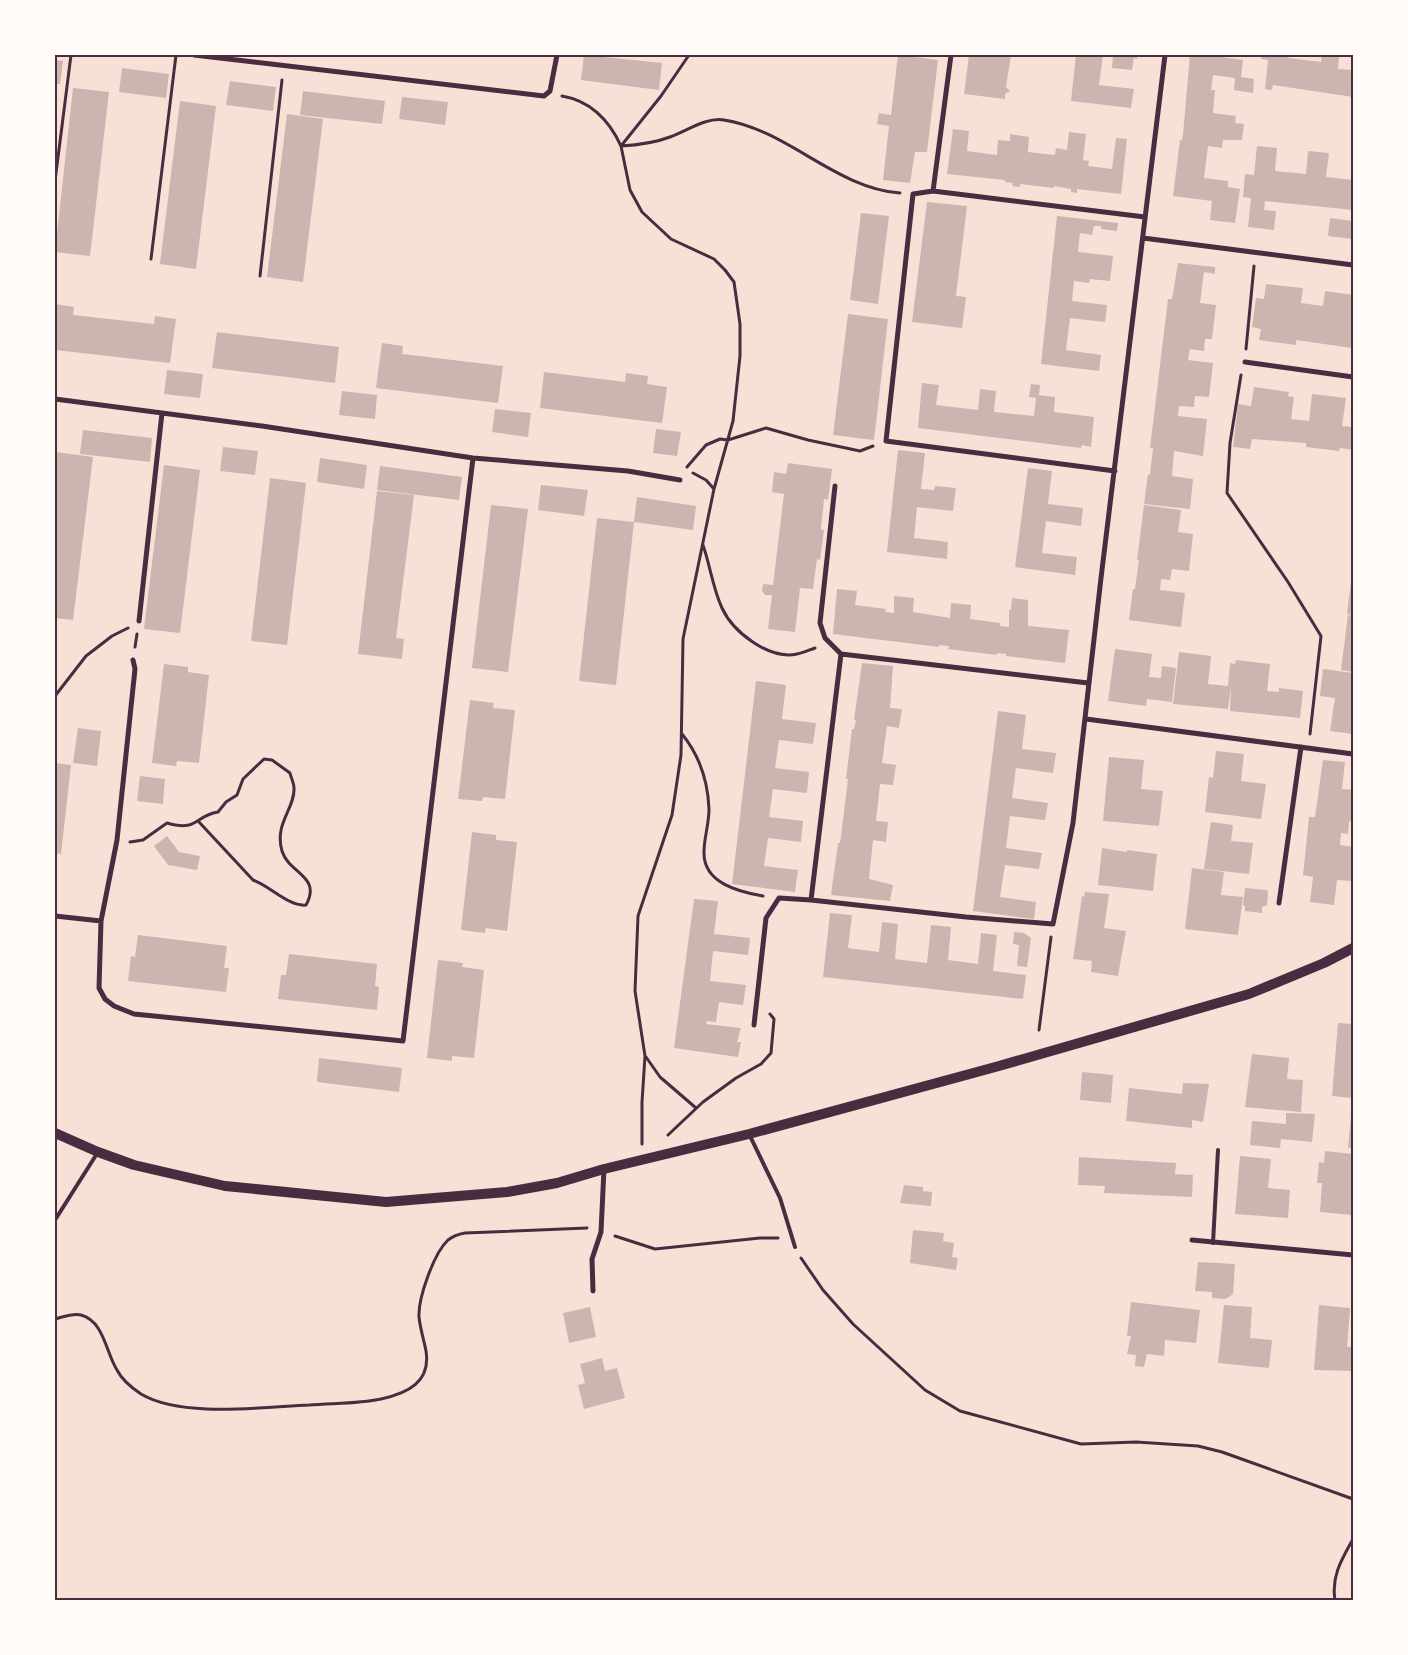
<svg xmlns="http://www.w3.org/2000/svg" width="1408" height="1655" font-family="'Roboto Condensed',sans-serif">
<style>
.building{fill:#ccb4b1}
.lines{fill:none;stroke-linecap:round;stroke-linejoin:round}
.path{stroke:#4a2c40;stroke-width:3}
.service{stroke:#4a2c40;stroke-width:4}
.minor{stroke:#4a2c40;stroke-width:5}
.secondary{stroke:#4a2c40;stroke-width:10}
.neatline{fill:none;stroke:#4a2c40;stroke-width:2}
</style>
<rect width="100%" height="100%" fill="#f7e1d7"/>
<!-- building -->
<path class="building" d="M584 55 662 63 659 90 581 80Z
M898 55 938 60 927 152H915L910 183 883 180 889 126 877 124 879 113 891 115Z
M969 55H1011L1006 87 1010 91 1005 94V99L964 94Z
M1076 55H1103L1099 85 1134 89 1131 108 1071 101Z
M1113 55H1138L1137 59 1134 58 1132 70 1112 68Z
M1190 55H1221V57L1243 60 1241 77 1254 79 1253 93 1234 90 1235 78 1213 75 1211 90H1215L1213 113 1236 116 1235 123 1244 124 1242 140H1223L1222 148 1208 146 1204 178 1228 181V187L1240 189 1235 223 1210 220 1212 201 1173 196 1180 140H1182L1183 135Z
M1261 55H1289L1288 58 1321 62 1322 55H1339L1338 69 1353 70V97L1273 85 1272 90 1265 89 1268 60 1261 59Z
M55 60 63 61 60 84H55Z
M122 68 169 74 166 98 119 92Z
M230 81 276 87 273 111 226 105Z
M73 88 109 92 90 256 55 252Z
M303 91 385 101 382 124 300 115Z
M402 97 448 102 445 125 399 119Z
M180 101 216 106 196 269 160 264Z
M287 114 323 119 303 282 267 277Z
M953 129 969 131 967 151 997 155 998 140 1010 141V134L1029 137 1028 152 1055 155 1056 148 1067 150 1069 132 1086 134 1083 160 1089 161 1088 166 1112 169 1116 138 1127 139 1121 194 1077 189V193L1071 192V189L1054 186V188L1020 184V187L1012 186 1013 183 1005 182V180L947 174Z
M1257 146 1277 148 1275 171 1306 174 1308 151 1329 153 1326 177 1353 180V210L1265 201 1264 210 1276 211 1274 230 1248 227 1251 198 1243 197 1245 174 1254 175Z
M927 202 967 206 956 296 966 297 962 328 912 322Z
M861 213 889 216 878 304 850 300Z
M1057 216 1118 223 1117 231 1101 229V226H1094L1092 235 1080 233 1078 252 1113 256 1111 273 1110 281 1090 279 1089 283 1074 281 1072 301 1107 305 1105 322 1070 318 1066 350 1101 355 1099 371 1041 364Z
M1330 218 1353 221V239L1328 236Z
M1178 263 1215 267V274L1204 272 1200 303 1216 305 1212 339H1205L1204 351 1190 349 1188 360 1213 363 1209 397 1195 396 1194 407 1179 406 1178 416 1207 419 1203 456 1174 451 1172 476 1193 479 1190 509 1144 504 1148 474 1150 475 1153 448H1150L1168 299H1172Z
M1266 284 1303 288 1301 303 1323 306 1325 291 1353 295 1352 348 1296 340V345L1259 340 1261 329 1252 327 1256 298 1264 299Z
M55 304 74 307 73 315 154 324 155 316 176 319 170 363 55 350Z
M848 314 888 319 874 440 833 435Z
M217 332 339 347 335 383 212 368Z
M382 343 403 346 402 354 503 366 498 403 376 388Z
M167 370 203 374 200 398 164 394Z
M544 372 625 382 626 373 648 376 647 384 667 387 662 423 540 408Z
M922 383 939 385 936 405 978 410 980 389 996 391 994 412 1034 416 1036 398 1029 397 1031 384 1040 385 1039 395 1055 397 1054 412 1094 417 1091 447 1082 445 1081 448 918 428Z
M1254 387 1289 392 1288 396 1294 397 1291 419 1309 421 1312 394 1346 398 1342 426 1353 427V450L1340 448 1339 451 1306 447V443L1252 439 1250 449 1233 447 1238 404 1251 406Z
M342 391 377 395 375 419 339 415Z
M495 409 531 413 528 437 492 432Z
M656 429 681 432 677 456 653 453Z
M83 430 152 438 150 462 80 454Z
M223 447 258 451 255 475 220 471Z
M898 450 925 453 921 489 934 490 935 486 956 488 953 511 917 507 914 538 948 542 947 559 887 552Z
M56 452 93 457 73 620 55 618Z
M320 458 367 465 364 489 317 482Z
M788 463 832 469 828 500 824 499 821 529 824 530 820 560 817 559 813 589 800 588 795 632 768 629 772 595H765L762 591 763 584 773 585 784 494 772 492 774 472 786 474Z
M164 465 200 470 180 633 144 629Z
M380 466 462 477 459 500 377 490Z
M1028 468 1052 471 1048 504 1083 508 1081 526 1046 521 1042 553 1077 557 1075 575 1015 567Z
M270 478 306 483 287 645 251 641Z
M541 485 588 490 584 516 538 510Z
M377 491 414 495 396 638 404 639 402 659 358 654Z
M637 497 696 506 693 530 634 522Z
M491 505 528 509 508 672 472 668Z
M1144 505 1181 510 1178 532 1193 534 1189 571 1172 569 1170 580 1161 579 1160 590 1185 593 1181 627 1129 620 1133 589H1135L1139 560H1137Z
M597 518 634 522 616 685 579 681Z
M1351 582H1353V615L1347 614Z
M837 589 857 591 855 605 886 609 885 612 894 613V596L914 598 913 612 950 618 951 603 971 605 970 619 1000 623V626L1009 627V610H1011L1012 598 1028 600V626L1069 630 1065 663 1006 656V654L997 653V655L948 649 949 646 939 645V647L833 634Z
M1348 615 1353 616V672L1341 670Z
M1115 649 1152 654 1149 677 1161 678 1162 666 1176 668 1172 702 1147 699 1146 706 1108 701Z
M1179 652 1211 656 1208 684 1228 686 1230 663 1235 664 1236 660 1270 664 1267 691 1279 692V688L1303 691 1300 718 1230 711 1231 686 1228 709 1173 704Z
M862 663 893 666 890 708 902 709 899 728 887 726 882 763 896 765 893 785 880 784 876 821 888 822 886 842 873 840 869 879 893 885 890 901 831 895 838 843H840L841 836 848 779H846L852 729H854L856 720H854Z
M164 664 188 667V672L209 675 199 763 177 761 176 766 152 763Z
M1323 669 1353 673V734L1330 731 1335 698 1320 696Z
M756 681 786 685 782 719 816 723 813 744 779 740 775 768 809 772 807 793 773 789 769 817 803 821 801 842 768 838 764 866 798 870 795 892 732 884Z
M470 700 494 703 493 708 515 710 505 799 483 797 482 801 458 799Z
M998 711 1026 715 1022 749 1056 753 1053 773 1016 768 1012 798 1048 803 1045 820 1010 816 1006 848 1042 853 1039 869 1005 865 1000 897 1036 902 1034 919 973 911Z
M78 728 101 731 97 766 73 763Z
M1216 751 1244 754 1241 781 1266 784 1261 819 1205 812 1209 777 1213 778Z
M1109 757 1144 760 1141 789 1163 791 1159 826 1103 821Z
M1323 760 1345 762 1342 789 1353 790V822L1349 821 1348 834 1341 833 1340 845 1353 847V881L1337 880 1334 905 1310 902 1313 877 1303 875 1309 817H1315Z
M55 763 71 765 61 854 55 853Z
M140 776 165 779 163 804 137 801Z
M1211 822 1233 825 1231 841 1253 843 1249 874 1204 869Z
M472 832 496 835V840L517 842 507 931 486 928 485 933 461 930Z
M167 836 179 852 200 856 197 870 168 865 154 846Z
M1102 848 1127 852V850L1157 854 1153 891 1098 885Z
M1192 868 1224 872 1221 895 1243 897 1238 935 1185 929Z
M1245 888 1267 890 1268 893 1267 905 1262 907V913L1245 911V906L1243 905Z
M1085 892 1109 894 1104 928 1126 931 1118 976 1091 972 1092 961 1073 959 1082 896 1084 897Z
M694 899 718 901 714 934 750 938 748 955 713 951 710 981 746 985 743 1005 719 1002 716 1022 707 1021 706 1024 741 1028 737 1042H741L738 1057 674 1048Z
M830 913 852 915 848 948 879 952 882 922 898 924 895 959 927 963 931 925 951 927 948 960 978 964 981 933 997 935 993 971 1026 975 1023 999 823 977Z
M1014 932 1024 933 1031 938 1027 967 1017 966 1019 945 1013 944Z
M138 935 227 946 224 968H229L226 992 128 981 131 956 135 957Z
M289 954 377 964 375 986 379 987 377 1010 278 999 281 975H286Z
M438 960 463 963 462 967 484 970 474 1058 452 1056V1061L427 1058Z
M1338 1023 1353 1024V1098L1332 1096Z
M1252 1054 1289 1058 1287 1079 1303 1080 1301 1112 1245 1107Z
M319 1058 402 1068 399 1092 317 1082Z
M1082 1072 1113 1075 1111 1103 1080 1100Z
M1183 1083 1209 1084 1203 1122 1192 1120V1128L1126 1121 1129 1088 1182 1094Z
M1286 1113 1315 1114 1312 1142 1281 1139 1280 1148 1250 1145 1252 1121 1286 1124Z
M1351 1116H1353V1148H1348Z
M1325 1151 1353 1154 1352 1215 1320 1212 1322 1183H1317L1319 1162 1324 1163Z
M1240 1156 1271 1159 1268 1188 1290 1190 1288 1218 1235 1214Z
M1079 1157 1176 1163 1175 1174 1193 1175 1192 1197 1104 1193 1105 1186 1078 1185Z
M904 1185 923 1187V1191L932 1192 931 1206 900 1203Z
M913 1230 944 1233 943 1241 954 1243 952 1257 958 1258 956 1270 910 1263Z
M1198 1262 1235 1264 1233 1294 1226 1299 1212 1298V1292L1195 1291Z
M1131 1302 1200 1310 1196 1343 1165 1340 1164 1356 1147 1354 1144 1367 1135 1366 1136 1355 1127 1354 1131 1336H1127Z
M1224 1305 1252 1307 1250 1338 1272 1340 1269 1368 1218 1363Z
M1319 1305 1350 1308 1347 1347H1353V1371L1314 1370Z
M590 1307 596 1337 569 1343 563 1313Z
M602 1358 605 1371 617 1368 625 1398 584 1409 578 1385 585 1383 580 1364Z"/>
<g class="lines">
<!-- path -->
<path class="path" d="M562 96C591 101 609 120 621 146L661 96 689 55
M55 181 71 55
M151 259 176 55
M260 276 282 80
M1246 349 1254 266
M1241 375 1230 443 1227 493 1288 582 1321 636 1310 734
M687 467 706 445 720 439 728 440 766 428 808 440 860 451 873 446
M693 473 706 480 714 489
M703 545C710 565 713 589 722 608 733 632 769 660 797 654 803 653 809 650 815 648
M135 647 137 634
M55 696 86 656 112 636 128 628
M682 734C699 755 708 782 709 809 709 824 704 838 704 852 703 883 739 892 763 896
M130 842 143 840 167 823C198 832 194 816 218 812L226 802 237 795 243 779 264 759 272 760 290 773C291 778 294 783 294 788 295 809 274 823 282 851 289 874 322 876 306 905 289 907 270 886 253 880L199 822
M1039 1030 1051 937
M646 1057 660 1077 696 1108
M668 1135 703 1102 736 1078 761 1064 771 1053 774 1019 770 1014
M642 1144V1102L645 1056 635 991 638 916 672 815 681 755 683 639 714 489 733 421 740 356V324L734 282 725 270 714 259 671 239 642 212 630 190 621 146C639 145 654 143 670 137 687 131 706 117 724 120 788 130 835 188 900 193
M615 1236 655 1249 760 1238H778
M801 1258 823 1290 853 1324 925 1390 960 1411 1081 1444 1136 1442 1198 1446 1222 1452 1353 1499
M55 1319C63 1317 73 1313 81 1315 104 1321 106 1353 117 1370 122 1380 132 1388 141 1394 181 1418 263 1407 309 1405 333 1403 358 1404 381 1399 408 1393 431 1382 426 1351 424 1340 420 1328 419 1317 418 1298 434 1253 448 1240 453 1236 459 1234 465 1233L587 1228
M1335 1600C1331 1576 1342 1559 1353 1539"/>
<!-- service -->
<path class="service" d="M750 1136 780 1198 795 1247
M55 1220 98 1152
M1213 1243 1218 1150"/>
<!-- minor -->
<path class="minor" d="M194 55 544 96 550 91 557 55
M933 191 951 55
M1143 238 1353 265
M1245 362 1353 377
M55 399 262 426 473 458 628 471 680 480
M1115 471 886 441 913 194 933 191 1145 217
M835 486 820 623 825 638 841 654
M139 621 162 413
M133 660 135 669 117 840 101 921 99 988 105 999 114 1006 134 1014 403 1041 473 458
M1088 683 841 654 811 900 966 917 1053 924 1073 823 1101 578 1165 55
M1086 719 1353 754
M1279 903 1301 747
M55 916 101 921
M754 1025 766 918 779 898 811 900
M1192 1240 1353 1255
M593 1291 592 1259 601 1232 604 1169"/>
<!-- secondary -->
<path class="secondary" d="M55 1133 98 1152 134 1165 225 1186 386 1202 507 1192 557 1183 604 1169 749 1134 999 1066 1249 994 1324 963 1353 948"/>
</g>
<!-- border -->
<rect width="1408" height="1655" fill="none" stroke="#fffaf5" stroke-width="112"/>
<rect x="56" y="56" width="1296" height="1543" class="neatline"/>
</svg>
